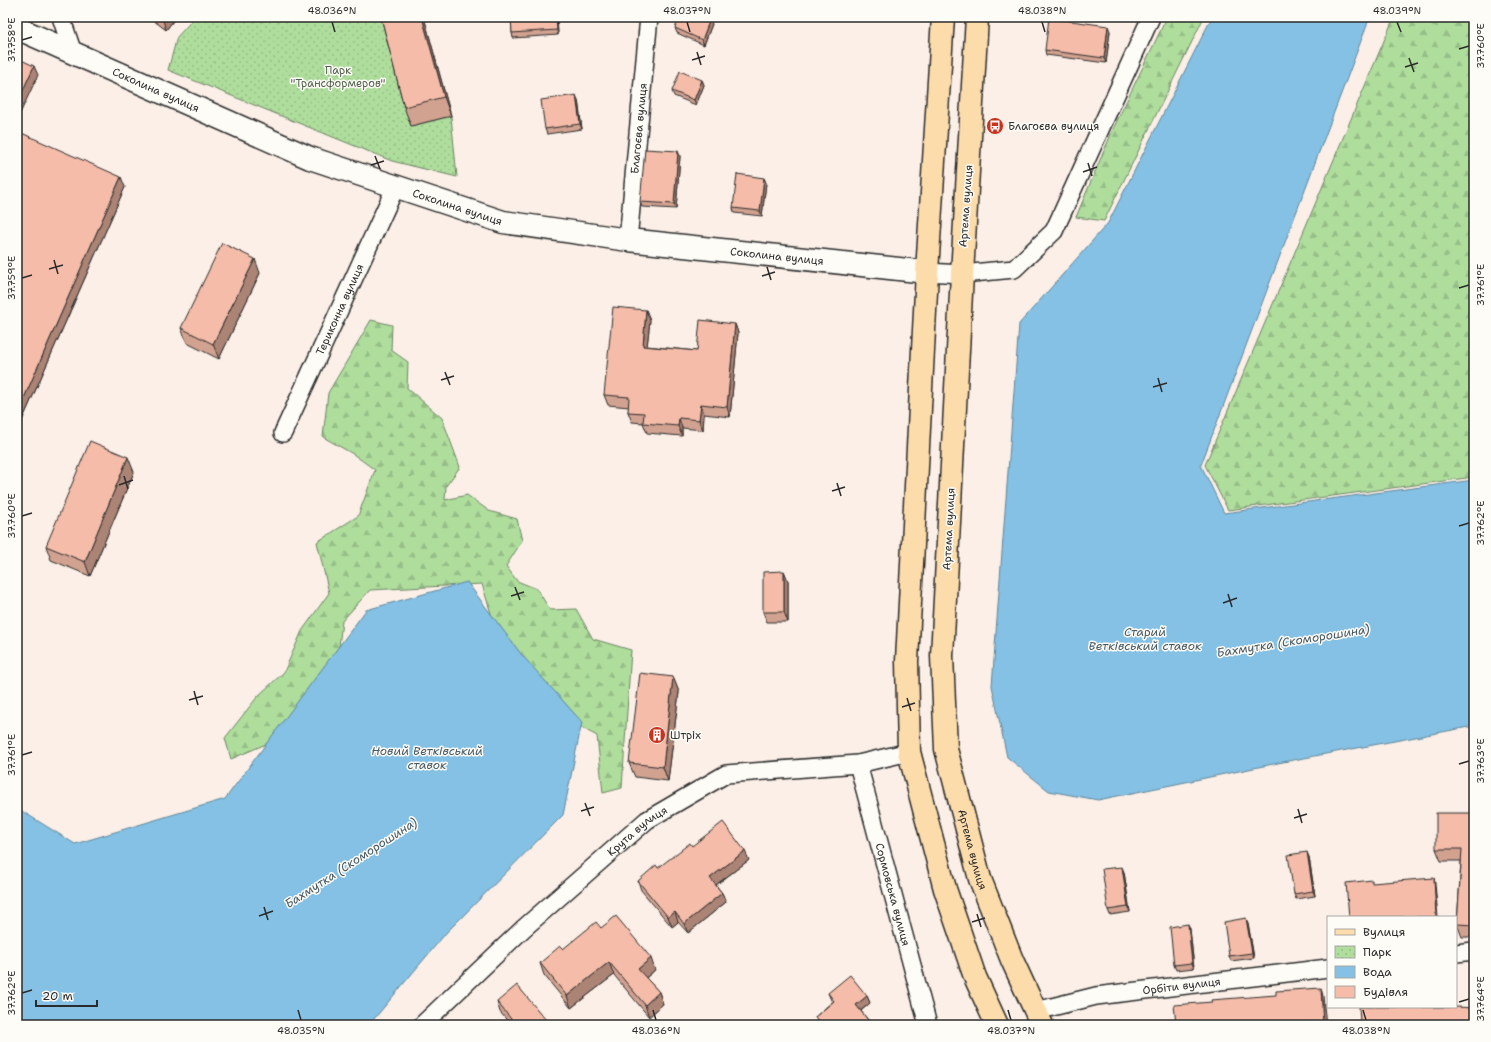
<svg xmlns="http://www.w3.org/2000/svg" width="1491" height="1042" font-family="'Shantell Sans',sans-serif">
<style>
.forest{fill:url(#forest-firs);stroke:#6c8464}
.park{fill:url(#park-dots);stroke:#6c8464}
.water{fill:#84c1e4;stroke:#60859a}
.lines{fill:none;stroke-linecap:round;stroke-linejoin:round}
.minor-casing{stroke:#2b2b2b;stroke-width:20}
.tertiary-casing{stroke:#2b2b2b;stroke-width:25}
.primary-casing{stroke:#2b2b2b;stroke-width:25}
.minor{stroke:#fdfcf7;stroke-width:17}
.tertiary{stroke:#fdfcf7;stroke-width:22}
.primary{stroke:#fddcac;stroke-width:22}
.wall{fill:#d2a291;stroke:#2b2b2b}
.shaded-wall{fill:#ab8476;stroke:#2b2b2b}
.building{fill:#f4bca9;stroke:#2b2b2b}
.ticks{fill:none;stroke:#2b2b2b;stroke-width:1.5}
.labels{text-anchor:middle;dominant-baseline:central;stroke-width:3;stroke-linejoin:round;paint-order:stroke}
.park-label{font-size:11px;fill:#52604d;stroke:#fdfcf7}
.street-label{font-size:11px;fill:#2b2b2b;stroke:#fdfcf7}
.poi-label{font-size:11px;fill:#2b2b2b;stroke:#fdfcf7;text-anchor:start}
.water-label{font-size:12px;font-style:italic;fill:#465862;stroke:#fdfcf7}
.neatline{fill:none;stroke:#2b2b2b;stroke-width:1.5}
.ticks-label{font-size:10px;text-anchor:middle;fill:#2b2b2b}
</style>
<defs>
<pattern id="forest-firs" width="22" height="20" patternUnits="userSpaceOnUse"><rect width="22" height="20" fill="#aedd9c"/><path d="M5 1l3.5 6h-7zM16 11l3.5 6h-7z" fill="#96be87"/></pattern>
<pattern id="park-dots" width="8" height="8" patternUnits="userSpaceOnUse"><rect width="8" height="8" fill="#aedd9c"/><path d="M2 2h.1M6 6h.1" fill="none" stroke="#96be87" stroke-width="1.8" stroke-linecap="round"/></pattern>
</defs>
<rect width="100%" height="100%" fill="#fbefe7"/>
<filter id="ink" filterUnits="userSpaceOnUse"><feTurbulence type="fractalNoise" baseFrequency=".025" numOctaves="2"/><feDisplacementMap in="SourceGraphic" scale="8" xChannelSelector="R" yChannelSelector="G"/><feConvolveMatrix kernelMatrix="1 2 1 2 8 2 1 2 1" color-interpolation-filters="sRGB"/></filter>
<g filter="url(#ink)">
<!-- forest -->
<path class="forest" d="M1167 17H1204L1104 221 1076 217 1114 127Z
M1394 17H1474V477L1228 510 1205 465Z
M371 320 392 325 391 350 408 362 407 388 442 418 460 467 446 486 445 500 467 495 489 511 517 519 522 541 506 566 517 581 537 589 550 610 576 609 593 639 631 650 622 788 603 793 597 736 556 714 500 643 482 584 370 590 342 621 336 673 304 717 266 744 231 759 225 738 258 696 284 672 302 631 329 593 317 542 358 516 375 470 353 454 323 437 328 393Z"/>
<!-- park -->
<path class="park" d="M195 17H383L411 126 451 116 457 177 392 161 168 70 177 37Z"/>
<!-- water -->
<path class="water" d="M1212 17H1370L1201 465 1224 513 1474 480V726L1283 762 1098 800 1049 791 1007 757 992 686 1019 324 1108 223Z
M467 582 521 654 582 722 563 815 446 933 374 1019 367 1025H17V808L75 844 225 799 366 610Z"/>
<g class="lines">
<!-- minor casing -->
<g class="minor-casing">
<g id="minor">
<path d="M61 17 73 53"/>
<path id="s1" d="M628 240 649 17"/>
<path d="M927 272 962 274 1014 269 1054 231 1151 17"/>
<path id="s2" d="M283 433 396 186"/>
<path id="s3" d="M858 764 928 1025"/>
<path d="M1456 953 1474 951"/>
<path id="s4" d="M1036 1011 1096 996 1328 968"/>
<path id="s5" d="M422 1025 524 928 647 820 726 774 858 764 909 752"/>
</g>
</g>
<!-- tertiary casing -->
<g class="tertiary-casing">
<g id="tertiary">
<path id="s6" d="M17 28 310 158 503 222 628 240 927 272"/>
</g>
</g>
<!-- primary casing -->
<g class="primary-casing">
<g id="primary">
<path d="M943 17 927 272 907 661 909 752 945 889 975 977 997 1025"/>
<path id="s7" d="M977 17 962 274 942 656 946 749 980 879 1012 960 1042 1025"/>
</g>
</g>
<!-- minor -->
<use href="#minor" class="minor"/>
<!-- tertiary -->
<use href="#tertiary" class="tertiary"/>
<!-- primary -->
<use href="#primary" class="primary"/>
</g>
<!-- wall -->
<path class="wall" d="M149 17H176L166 30Z
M381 17H424L451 116 411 126 404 107Z
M511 17H557L558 35 513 38 512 33Z
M712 24 704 45 677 33 675 28Z
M1110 31 1106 63 1046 55 1045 50Z
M702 80 704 85 696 105 674 96 672 91Z
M578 100 582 129 547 134 545 129Z
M17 131 125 187 17 432Z
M680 156 676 209 642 207 640 202Z
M764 178 766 183 762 216 734 213 733 208Z
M260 273 219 359 187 343 181 328Z
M646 310 650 320 647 346 697 351 735 324 738 333 730 417 704 414 703 430 682 428V436L647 433 643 423 632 422 628 412 629 407 608 405 604 395Z
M134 472 90 576 51 560 46 546Z
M784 571 788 581V622H767L763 612Z
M673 677 679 692 668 781 635 777 629 763Z
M1474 813V937H1462L1457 924 1461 861H1441L1436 849Z
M692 846 749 860 716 885 722 893 726 902 688 933 678 922 672 927 641 890 638 881Z
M1309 857 1315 896 1296 899 1294 894Z
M1124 872 1130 912 1110 915 1108 910Z
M1248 923 1254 958 1231 961 1229 956Z
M1188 924 1190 929 1194 968 1176 970 1174 965Z
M601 928 655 970 646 978 659 992 663 1004 649 1017 614 975 571 1008 544 975 540 963Z
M828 993 867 996 870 1003 861 1011 872 1025H819L815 1017 832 1002 831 1000Z
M497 1002 548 1025H511L500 1012Z"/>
<!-- shaded-wall -->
<path class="shaded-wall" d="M162 17H176L166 30Z
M422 17H424L451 116 444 97Z
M556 17H557L558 35 557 30Z
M710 19 712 24 704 45 702 40Z
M1108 26 1110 31 1106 63 1104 58Z
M34 66 38 75 17 120V103Z
M702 80 704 85 696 105 694 100Z
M576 95 578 100 582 129 580 124Z
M678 151 680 156 676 209 674 204Z
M121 177 125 187 17 432V414Z
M764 178 766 183 762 216 760 211Z
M255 259 260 273 219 359 213 344Z
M646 310 650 320 646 356 643 346Z
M735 324 738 333 730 417 727 407Z
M701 404 704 414 703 430 699 420Z
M679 418 682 428V436L678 426Z
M128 457 134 472 90 576 85 562Z
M784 571 788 581V622L784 612Z
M673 677 679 692 668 781 663 767Z
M745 851 749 860 713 887 710 878Z
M1307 852 1309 857 1315 896 1313 891Z
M1122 867 1124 872 1130 912 1128 907Z
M1434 878 1435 883 1438 917H1436Z
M722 893 726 902 688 933 684 924Z
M675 912 678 922 672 927 668 917Z
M1246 918 1248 923 1254 958 1252 953Z
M1188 924 1190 929 1194 968 1192 963Z
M651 958 655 970 642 981 638 969Z
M609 962 614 975 571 1008 567 996Z
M1321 988 1323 996 1326 1025H1323Z
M659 992 663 1004 649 1017 645 1005Z
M867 996 870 1003 859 1012 856 1005Z
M546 1020 548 1025H540Z"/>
<!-- building -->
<path class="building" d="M381 17H422L444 97 404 107Z
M511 17H556L557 30 512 33Z
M680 17H704L710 19 702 40 675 28Z
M1049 18 1108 26 1104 58 1045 50Z
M17 58 34 66 17 103Z
M680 71 702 80 694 100 672 91Z
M576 95 580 124 545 129 541 100Z
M17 131 121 177 17 414V165L20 158 17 157Z
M645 149 678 151 674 204 640 202Z
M737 174 764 178 760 211 733 208Z
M222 243 255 259 213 344 181 328Z
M613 307 646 310 643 346 697 351 700 320 735 324 727 407 701 404 699 420 679 418 678 426 643 423 644 413 628 412 629 397 604 395Z
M90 441 128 457 85 562 46 546Z
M784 571V612H763V572Z
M640 673 673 677 663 767 629 763Z
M1436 813H1474V925L1457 924 1462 849H1436Z
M723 822 745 851 710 878 722 893 684 924 675 912 668 917 638 881 656 865 658 868 690 843 692 846Z
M1307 852 1313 891 1294 894 1288 855Z
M1122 867 1128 907 1108 910 1102 869Z
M1434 878 1436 917H1349L1346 883 1372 880V883Z
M616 916 651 958 638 969 659 992 645 1005 609 962 567 996 540 963 560 946 563 949 596 922 601 928Z
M1246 918 1252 953 1229 956 1224 922Z
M1188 924 1192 963 1174 965 1170 927Z
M850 975 867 996 856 1005 872 1025H822L815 1017 834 1001 828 993Z
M517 985 546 1020 540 1025H516L497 1002Z
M1321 988 1323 1025 1360 1022 1359 1007H1456L1474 1008V1025H1174V1024H1176L1174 1005 1212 1002 1211 1000 1276 995V991Z"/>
</g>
<!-- ticks -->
<path class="ticks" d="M332 22 335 32M687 22 690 32M1042 22 1045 32M1397 22 1401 32M22 40 32 37M1459 49 1469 46M697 52 701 65M1409 58 1414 72M692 60 705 56M1405 67 1418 63M375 156 380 169M1088 163 1092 176M371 165 384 161M1083 172 1097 167M54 260 58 274M767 267 771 280M49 269 63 265M762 276 775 272M22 278 32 275M1459 288 1469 285M445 372 450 385M1158 378 1162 392M441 380 454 376M1153 387 1167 383M124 476 128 489M837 483 841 496M119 485 133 480M832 491 845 487M22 516 32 513M1459 526 1469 523M515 587 520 600M1228 594 1232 607M511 596 524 592M1223 603 1237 598M194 691 198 705M907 698 911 711M189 700 203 696M902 707 915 703M22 755 32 752M1459 764 1469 761M585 803 590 816M1298 809 1302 823M581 811 594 807M1294 818 1307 814M264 907 268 920M977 914 981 927M259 916 273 911M972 922 985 918M22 993 32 990M1459 1002 1469 999M298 1010 301 1020M653 1010 656 1020M1008 1010 1011 1020M1363 1010 1366 1020"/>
<!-- icons -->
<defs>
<g id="bus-disc" transform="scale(0.9)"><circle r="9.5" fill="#c8321e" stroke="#fdfcf7"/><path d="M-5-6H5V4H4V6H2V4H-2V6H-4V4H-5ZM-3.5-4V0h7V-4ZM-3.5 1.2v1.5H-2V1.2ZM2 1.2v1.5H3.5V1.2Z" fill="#fff"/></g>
<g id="building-disc" transform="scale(0.9)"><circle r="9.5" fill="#c8321e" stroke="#fdfcf7"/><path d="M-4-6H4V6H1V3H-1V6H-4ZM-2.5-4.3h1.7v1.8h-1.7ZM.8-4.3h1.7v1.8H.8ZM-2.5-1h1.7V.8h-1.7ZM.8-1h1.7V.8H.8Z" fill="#fff"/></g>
</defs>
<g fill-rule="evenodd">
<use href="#bus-disc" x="995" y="126"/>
<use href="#building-disc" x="657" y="735"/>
</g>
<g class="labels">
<!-- park labels -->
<g class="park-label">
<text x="338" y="70">Парк<tspan x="338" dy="13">"Трансформеров"</tspan></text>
</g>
<!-- street labels -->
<g class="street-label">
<text stroke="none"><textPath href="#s6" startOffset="152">Соколина вулиця</textPath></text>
<text stroke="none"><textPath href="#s1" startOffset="112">Благоєва вулиця</textPath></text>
<text transform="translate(966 206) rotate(-86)">Артема вулиця</text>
<text stroke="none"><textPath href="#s6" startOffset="476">Соколина вулиця</textPath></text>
<text stroke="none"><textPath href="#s6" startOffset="800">Соколина вулиця</textPath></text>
<text stroke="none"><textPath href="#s2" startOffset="136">Териконна вулиця</textPath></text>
<text transform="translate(949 529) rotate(-87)">Артема вулиця</text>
<text stroke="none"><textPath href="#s5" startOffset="290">Крута вулиця</textPath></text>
<text stroke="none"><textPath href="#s7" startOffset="837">Артема вулиця</textPath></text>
<text stroke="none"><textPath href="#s3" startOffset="135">Сормовська вулиця</textPath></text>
<text stroke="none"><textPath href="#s4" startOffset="148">Орбіти вулиця</textPath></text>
</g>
<!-- poi labels -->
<g class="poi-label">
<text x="1008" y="126">Благоєва вулиця</text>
<text x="670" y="735">Штріх</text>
</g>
<!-- water labels -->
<g class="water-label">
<text x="1145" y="632">Старий<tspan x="1145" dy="14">Ветківський ставок</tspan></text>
<text transform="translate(1293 641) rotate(-9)">Бахмутка (Скоморошина)</text>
<text x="427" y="751">Новий Ветківський<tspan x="427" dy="14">ставок</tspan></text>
<text transform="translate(351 863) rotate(-33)">Бахмутка (Скоморошина)</text>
</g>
</g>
<!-- margin -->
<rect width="1491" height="1042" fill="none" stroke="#fdfcf7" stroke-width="44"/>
<!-- legend -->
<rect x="1327" y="916" width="130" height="92" fill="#fdfcf7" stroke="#a9a8a5"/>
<rect x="1335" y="929" width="20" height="6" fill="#fddcac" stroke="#a9a8a5"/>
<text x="1363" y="936" font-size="12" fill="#2b2b2b">Вулиця</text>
<rect x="1335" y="946" width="20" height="12" fill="url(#park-dots)" stroke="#a9a8a5"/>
<text x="1363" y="956" font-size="12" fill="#2b2b2b">Парк</text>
<rect x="1335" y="966" width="20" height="12" fill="#84c1e4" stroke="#a9a8a5"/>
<text x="1363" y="976" font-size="12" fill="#2b2b2b">Вода</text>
<rect x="1335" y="986" width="20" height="12" fill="#f4bca9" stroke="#a9a8a5"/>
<text x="1363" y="996" font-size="12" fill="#2b2b2b">Будівля</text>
<!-- scale -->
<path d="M36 1000v6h61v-6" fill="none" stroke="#2b2b2b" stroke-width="2"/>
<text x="42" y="1000" font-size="12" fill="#2b2b2b" stroke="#fdfcf7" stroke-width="3" paint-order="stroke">20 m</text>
<rect x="22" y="22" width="1447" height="998" class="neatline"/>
<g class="ticks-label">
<text x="332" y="14">48.036°N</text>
<text x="687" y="14">48.037°N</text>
<text x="1042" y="14">48.038°N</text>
<text x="1397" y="14">48.039°N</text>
<text transform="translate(11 40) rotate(-90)" y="4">37.758°E</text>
<text transform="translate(1480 46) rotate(-90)" y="4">37.760°E</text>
<text transform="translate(11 278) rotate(-90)" y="4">37.759°E</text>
<text transform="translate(1480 285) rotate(-90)" y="4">37.761°E</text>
<text transform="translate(11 516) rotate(-90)" y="4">37.760°E</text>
<text transform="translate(1480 523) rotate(-90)" y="4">37.762°E</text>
<text transform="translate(11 755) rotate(-90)" y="4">37.761°E</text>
<text transform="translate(1480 761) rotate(-90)" y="4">37.763°E</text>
<text transform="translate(11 993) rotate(-90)" y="4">37.762°E</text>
<text transform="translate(1480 999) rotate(-90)" y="4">37.764°E</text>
<text x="301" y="1034">48.035°N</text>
<text x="656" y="1034">48.036°N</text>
<text x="1011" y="1034">48.037°N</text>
<text x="1366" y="1034">48.038°N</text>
</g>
</svg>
